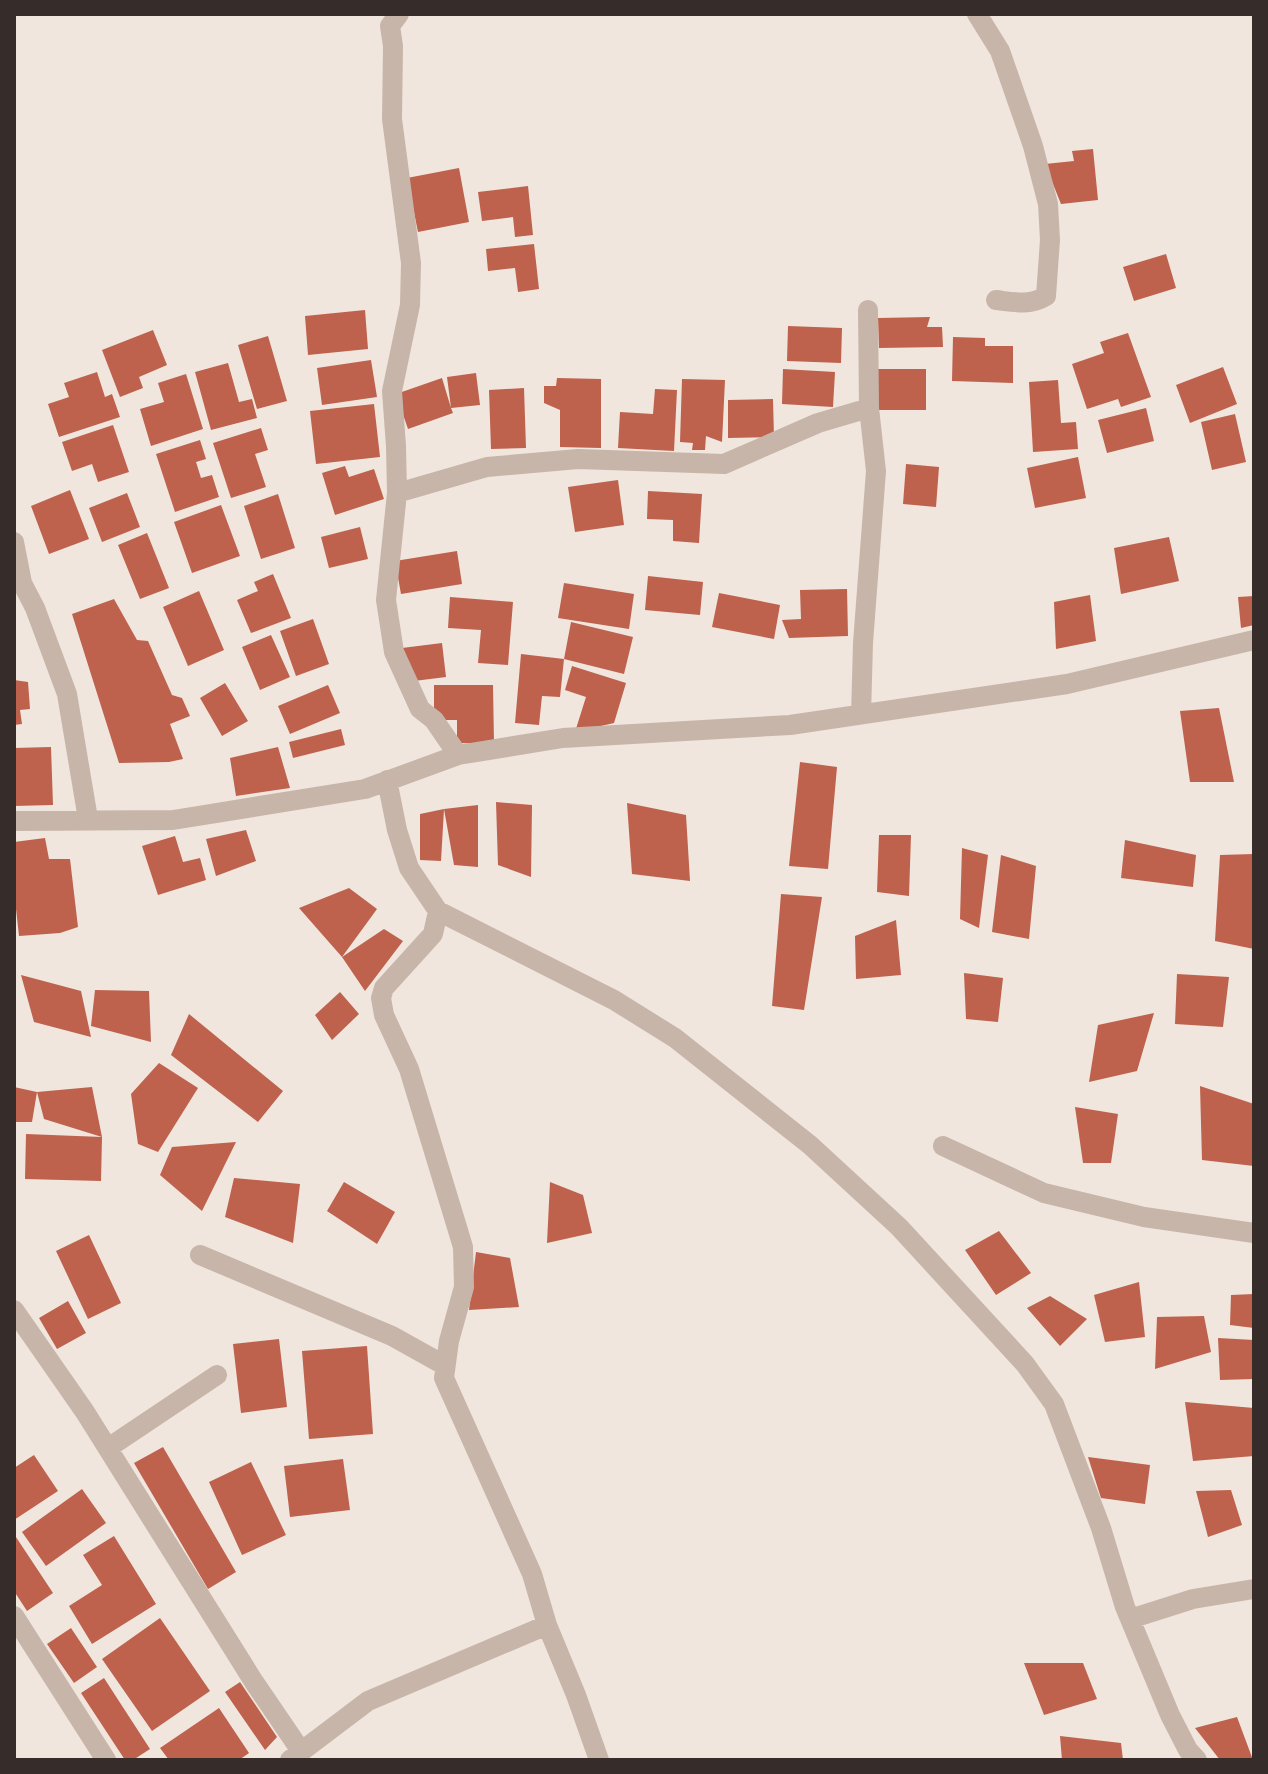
<svg xmlns="http://www.w3.org/2000/svg" width="1268" height="1774" font-family="Raleway,sans-serif">
<style>
.building{fill:#be614d}
.lines{fill:none;stroke-linecap:round;stroke-linejoin:round}
.street{stroke:#c8b5a9;stroke-width:20}
</style>
<rect width="100%" height="100%" fill="#f0e6dd"/>
<!-- building -->
<path class="building" d="M1093 149 1098 200 1061 204 1045 164 1074 161 1072 151Z
M459 168 469 222 418 232 407 178Z
M528 186 533 235 515 237 513 217 482 221 478 192Z
M534 244 539 289 518 292 515 268 488 271 486 249Z
M1166 254 1176 288 1134 301 1123 267Z
M365 310 368 349 308 355 305 316Z
M930 317 927 327H942L943 347 879 348 878 318Z
M788 326 842 328 841 363 787 361Z
M153 330 167 365 139 377 143 388 120 397 102 350Z
M1128 333 1151 397 1121 407 1118 399 1087 409 1072 364 1104 353 1100 342Z
M268 336 287 401 257 409 238 345Z
M953 337 985 338V346H1013V383L952 381Z
M371 360 377 397 322 405 317 368Z
M228 363 239 402 252 399 257 418 211 430 195 372Z
M1223 367 1237 404 1190 423 1176 385Z
M783 369 835 372 833 407 782 404Z
M875 369H926V410H876Z
M97 372 105 397 112 394 120 417 59 437 48 404 69 397 64 383Z
M476 373 480 405 451 408 453 413 408 429 396 394 442 378 451 408 447 377Z
M186 374 203 429 151 446 140 409 164 402 158 383Z
M557 378 601 379V448L560 447V410L544 403V386H556Z
M682 379 725 380 722 442 706 436 705 450H692L693 443 680 442Z
M1058 380 1061 423 1076 422 1078 449 1033 452 1029 382Z
M524 388 526 448 491 449 489 390Z
M655 389 677 390 674 451 618 448 620 412 653 414Z
M773 399 774 437 728 438V400Z
M374 404 380 457 316 464 310 411Z
M1146 408 1154 441 1107 453 1098 420Z
M1235 414 1246 462 1212 470 1201 422Z
M113 425 129 472 98 482 92 464 72 471 62 442Z
M261 428 268 450 255 454 266 487 231 498 213 443Z
M200 440 206 459 196 462 201 478 212 475 219 497 175 512 156 454Z
M1078 457 1086 498 1035 508 1027 468Z
M906 464 939 467 936 507 903 504Z
M345 466 349 477 374 469 384 499 335 515 322 473Z
M618 480 624 525 575 532 568 487Z
M70 490 89 539 49 554 31 506Z
M648 491 702 494 699 543 673 541V520L647 519Z
M127 493 140 527 102 542 89 508Z
M278 494 295 548 261 559 244 506Z
M221 505 240 556 192 573 174 522Z
M360 527 368 559 329 568 321 537Z
M147 533 169 588 140 599 118 545Z
M1169 537 1179 581 1121 594 1114 548Z
M457 551 462 584 401 594 395 561Z
M273 574 291 618 251 633 237 600 258 591 254 582Z
M648 576 703 582 700 615 645 610Z
M564 583 634 594 629 629 558 618Z
M847 589 848 636 789 638 782 620 801 619 800 590Z
M199 591 224 650 188 666 163 607Z
M719 593 780 605 774 639 712 627Z
M1090 595 1096 641 1056 649 1054 602Z
M1254 596V625L1241 628 1238 597Z
M450 597 513 602 508 665 478 663 481 630 448 628Z
M114 599 137 640 148 641 172 695 182 698 190 716 170 724 183 759 169 762 119 763 72 614Z
M313 619 329 664 296 676 280 631Z
M571 622 633 637 624 674 564 659Z
M271 635 290 677 260 690 242 647Z
M442 643 446 677 406 682 402 648Z
M521 654 564 659 560 697 542 696 539 725 515 723Z
M572 666 626 683 614 723 575 732 586 697 565 690Z
M14 680 28 682 30 709 20 710 22 724 14 725Z
M225 683 248 721 222 736 200 698Z
M328 685 340 713 290 734 278 706Z
M434 685H493L494 744 457 743V720H434Z
M1219 708 1234 782H1190L1180 711Z
M341 729 345 745 293 758 289 742Z
M51 747 53 805 14 806V748Z
M278 747 290 788 236 796 230 758Z
M800 762 837 767 828 869 789 866Z
M496 802 532 805 531 877 498 865Z
M627 803 686 815 690 881 632 874Z
M478 805V867L454 865 444 809Z
M444 809 441 861 420 860V814Z
M246 830 256 861 216 876 206 839Z
M879 835H911L909 896 877 892Z
M175 836 183 862 200 858 206 880 158 895 142 846Z
M45 838 49 859H70L78 927 60 933 19 936 14 891V842Z
M1125 840 1196 855 1193 887 1121 878Z
M962 848 988 855 979 928 960 919Z
M1254 854V949L1215 941 1220 855Z
M1001 855 1036 866 1029 939 992 932Z
M349 888 377 909 342 957 299 908Z
M781 894 822 897 804 1010 772 1006Z
M896 920 901 975 856 979 855 936Z
M384 929 403 941 365 991 342 957Z
M964 973 1003 978 998 1022 966 1019Z
M1177 974 1229 977 1223 1027 1175 1024Z
M21 975 81 991 91 1037 34 1022Z
M95 990 149 991 151 1042 91 1026Z
M340 992 359 1014 332 1040 315 1015Z
M1154 1013 1137 1071 1089 1082 1098 1025Z
M189 1014 283 1091 258 1122 171 1055Z
M159 1063 198 1088 158 1152 138 1144 131 1094Z
M1200 1086 1254 1104V1166L1202 1160Z
M14 1087 37 1092 32 1122H14Z
M92 1087 102 1137 44 1119 37 1092Z
M1075 1107 1118 1114 1111 1163H1083Z
M26 1134 102 1137 101 1181 25 1179Z
M236 1142 202 1211 160 1175 172 1147Z
M234 1178 300 1184 293 1243 225 1217Z
M344 1182 395 1212 377 1244 327 1211Z
M550 1182 583 1195 592 1233 547 1243Z
M999 1231 1031 1273 996 1295 965 1250Z
M89 1235 121 1303 88 1319 56 1251Z
M476 1252 510 1258 519 1307 469 1310Z
M1139 1282 1145 1337 1105 1342 1094 1295Z
M1254 1294V1328L1230 1325 1231 1295Z
M1050 1296 1087 1319 1060 1346 1027 1308Z
M68 1301 86 1333 57 1349 39 1318Z
M1204 1316 1211 1352 1155 1369 1157 1317Z
M1218 1338 1254 1340V1379L1220 1380Z
M279 1339 287 1407 241 1413 233 1344Z
M367 1346 373 1434 309 1439 302 1351Z
M1185 1402 1254 1408V1456L1193 1461Z
M163 1447 236 1572 208 1589 134 1463Z
M34 1455 58 1491 14 1520V1468Z
M1088 1457 1150 1465 1145 1504 1101 1498Z
M343 1459 350 1510 290 1517 284 1466Z
M251 1462 286 1535 242 1555 209 1482Z
M82 1489 106 1523 46 1566 22 1532Z
M1231 1490 1242 1525 1208 1537 1196 1491Z
M14 1534 53 1593 27 1611 14 1591Z
M114 1536 156 1604 92 1644 69 1606 102 1585 83 1555Z
M160 1618 210 1691 152 1731 102 1659Z
M71 1628 97 1667 74 1683 47 1644Z
M1024 1663H1083L1097 1699 1044 1715Z
M104 1678 150 1749 133 1760H125L81 1693Z
M240 1682 277 1737 265 1750 225 1692Z
M219 1708 249 1753 239 1760H169L160 1748Z
M1237 1717 1253 1760H1220L1195 1728Z
M1060 1736 1121 1743 1123 1760H1062Z"/>
<g class="lines">
<!-- street -->
<path class="street" d="M399 14 390 26 393 46 392 119 411 263 410 305 392 391 396 446 397 493 487 467 578 459 724 464 818 423 869 408
M977 14 1000 51 1033 146 1048 204 1050 240 1046 296C1030 306 1013 302 996 300
M397 493 386 600 394 652 420 709 434 720 458 755
M14 542 22 583 35 608 67 694 88 819
M861 715 863 643 876 471 869 408 868 310
M387 780 397 830 409 868 438 911 614 1000 675 1038 810 1145 899 1227 1025 1364 1054 1404 1101 1528 1125 1607 1170 1715 1188 1750 1197 1760
M14 821 173 820 365 789 458 755 563 738 790 725 1067 684 1254 640
M438 911 433 934 384 988 381 998 384 1015 409 1069 463 1247 464 1287 449 1341 444 1378 532 1574 547 1625 576 1695 599 1760
M943 1146 1044 1193 1144 1217 1254 1233
M200 1255 392 1336 444 1365
M14 1310 85 1412 254 1682 301 1751
M108 1448 217 1375
M14 1616 106 1760
M1130 1619 1193 1599 1254 1589
M290 1760 368 1701 547 1625"/>
</g>
<!-- border -->
<rect width="1268" height="1774" fill="none" stroke="#362c29" stroke-width="32"/>
</svg>
